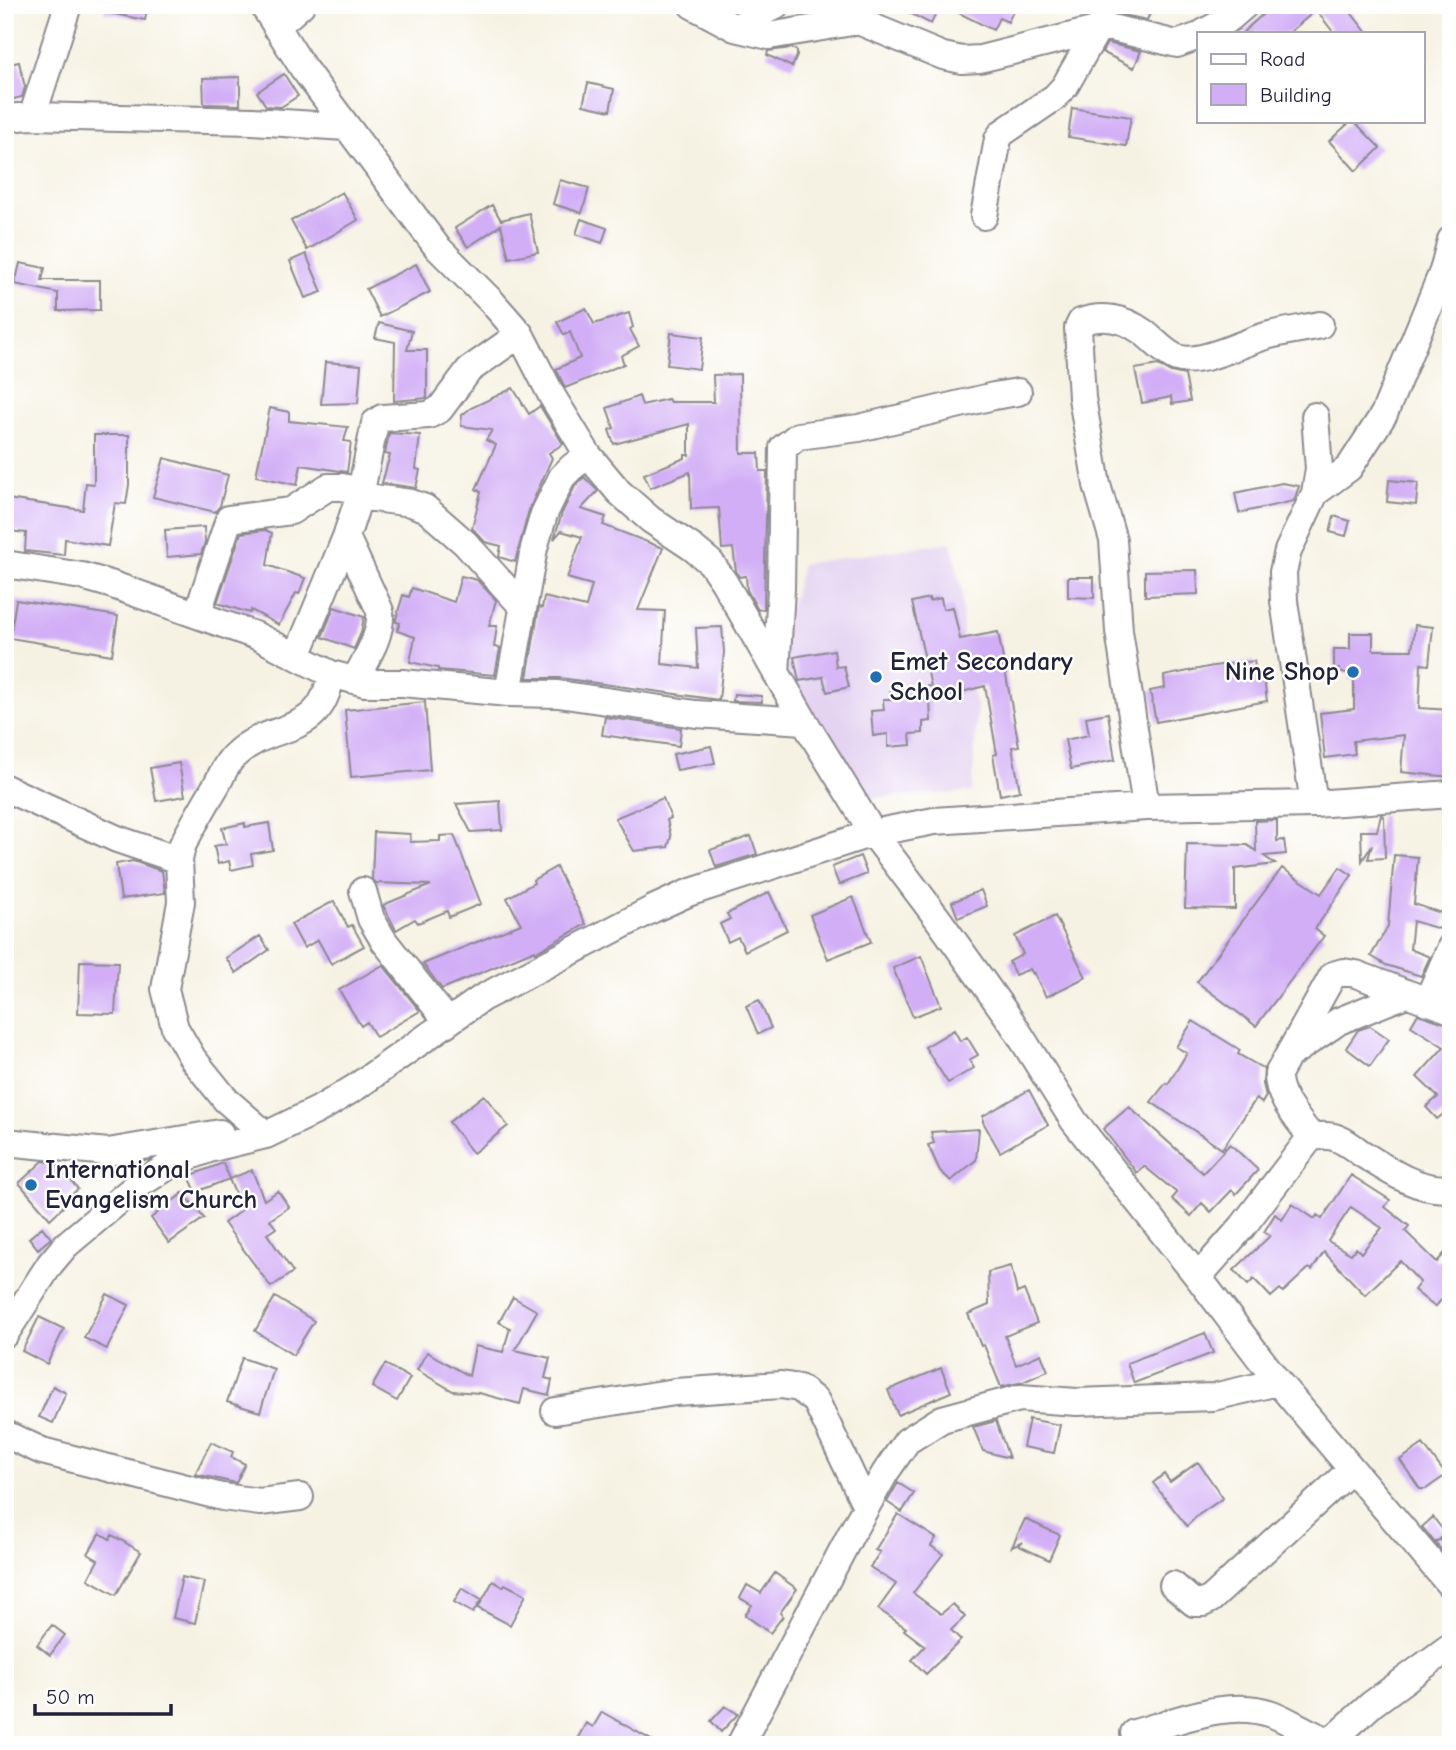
<svg xmlns="http://www.w3.org/2000/svg" width="1456" height="1750" font-family="'Comic Neue',sans-serif">
<style>
.built{fill:#e4d3f1}
.building{fill:#d2aef6;fill-rule:evenodd}
.lines{fill:none;stroke-linecap:round;stroke-linejoin:round}
.minor-casing{stroke:#8c8a8f;stroke-width:30}
.minor{stroke:#fff;stroke-width:26}
.poi-dot{fill:#1f6fb2;stroke:#fff;stroke-width:2.5}
.labels{text-anchor:middle;dominant-baseline:central;stroke-width:5;stroke-linejoin:round;paint-order:stroke}
.poi-label{font-size:26px;font-weight:bold;fill:#22223b;stroke:#fff;text-anchor:start}
</style>
<rect width="100%" height="100%" fill="#fff"/>
<filter id="ink" filterUnits="userSpaceOnUse"><feTurbulence type="fractalNoise" baseFrequency=".0143" numOctaves="2"/><feDisplacementMap in="SourceGraphic" scale="14" xChannelSelector="R" yChannelSelector="G"/><feConvolveMatrix kernelMatrix="1 2 1 2 8 2 1 2 1" color-interpolation-filters="sRGB"/></filter>
<filter id="wash" filterUnits="userSpaceOnUse"><feTurbulence type="fractalNoise" baseFrequency=".00686" numOctaves="4" result="noise"/><feDisplacementMap in="SourceGraphic" scale="28" xChannelSelector="R" yChannelSelector="G"/><feGaussianBlur stdDeviation="1.57" result="paint"/><feColorMatrix in="noise" values="0 0 0 0 0 0 0 0 0 0 0 0 0 0 0 0 0 1.4 0 .05"/><feComposite in="paint" operator="in"/></filter>
<g filter="url(#wash)">
<rect width="100%" height="100%" fill="#f6f2e3"/>
<!-- built -->
<path class="built" d="M951 542 962 592 963 656 977 710 972 792 860 798 777 662 802 564Z"/>
<g id="blocks">
<!-- building -->
<path class="building" d="M105 5H148L145 20 104 12Z
M894 5H940L931 24Z
M943 5H1016L1008 22 999 18 993 30Z
M1123 5H1154L1147 20 1119 14Z
M1273 5H1345L1367 33H1334L1316 10 1289 33H1242Z
M1107 43 1141 51 1134 68 1102 52Z
M792 48 797 51V56L792 67 767 55 768 51Z
M19 62 25 87 22 97 5 101V65Z
M284 74 298 96 281 107 266 106 257 92Z
M240 77V105L204 104 203 78Z
M588 83 614 89 610 111 583 105Z
M1072 108 1131 117 1126 146 1068 137Z
M1351 121H1354L1380 148 1356 171 1329 141Z
M560 180 589 188 582 213 553 204Z
M342 192 358 220 307 250 291 221Z
M492 205 501 220 529 213 538 252 509 258 501 225 468 247 455 228Z
M581 219 607 228 602 243 576 234Z
M306 254 322 292 305 298 290 261Z
M20 263 45 268 42 280H100V310L58 311V293L15 284Z
M416 264 430 292 380 317 366 289Z
M586 308 594 324 629 313 633 327 630 329 639 346 621 356 624 364 565 388 556 369 580 358 570 332 564 335 557 322Z
M379 323 412 331 407 350H427V398L394 401 395 342 375 338Z
M671 333 703 337 699 369 667 365Z
M325 362 361 365 358 403 321 404Z
M1158 365 1171 372 1185 375 1190 401 1172 404 1171 397 1142 403 1135 369Z
M740 374 741 453H759L760 471H767L764 609 758 610 747 590 746 576 739 577 736 571 733 548 722 549 719 508 691 509 690 472 650 488 644 474 685 458V455H689V424L614 444 609 430 614 428 607 408 639 396 642 405 668 399 670 402H714L713 375Z
M513 388 529 414 540 406 563 444 549 453 552 458 529 510 515 562 499 557 501 546 485 542 472 528 481 492 476 489 496 445 486 440 492 430 461 426 462 415 471 408Z
M270 408 289 412V421L348 427 344 441 351 442 347 472 301 465 297 485 256 476Z
M389 433 420 435 416 469 420 470 416 488 382 483 390 455 385 454Z
M94 435H129V485L126 504 115 503 108 546 65 539 64 555 25 551 26 533 8 531 10 521 5 520 7 499 83 510 86 483 94 484Z
M164 458 228 475 220 506 215 512 153 497Z
M584 477 598 491 581 509 606 517 603 525 663 548 638 610 665 611 662 664 698 668 696 628 722 627 724 652 719 700 560 678H527L539 607 542 608 544 597 586 607 592 585 567 578 582 537 561 531 554 539 562 513 575 486Z
M1389 480 1418 483 1416 505 1387 502Z
M1282 483 1299 486 1294 501 1239 513 1235 493Z
M1334 516 1350 521 1346 536 1330 532Z
M204 527 205 542 201 554 167 557 165 530Z
M265 530 272 533 267 565 305 578 299 594 296 593 279 625 251 610 250 613 217 603 241 533Z
M1197 570 1198 594 1145 596V571Z
M461 576 477 580 496 600 489 626H497L494 647 500 648 495 675 438 670V668L410 662 415 637 397 631 400 623 396 622V619L403 595 409 597 412 588 454 602Z
M1068 577H1094V598L1068 597Z
M929 598V601L941 598 943 609 953 607 960 639 998 632 1019 746 1012 747 1020 791 1000 795 993 755 997 754 985 686 930 700 931 721 923 722V733L910 734 911 745 888 747V734L873 736 871 711 884 710 883 699H891L890 689 931 686 912 602Z
M16 600 118 616 112 655 10 638Z
M334 607 364 617 361 633 354 649 322 637Z
M1415 625 1433 627 1429 665 1421 664 1419 708 1451 710V777L1401 772 1404 735 1353 741 1355 754 1325 758 1320 713 1354 709V680L1349 679 1350 673H1339V669H1334V649H1350V633H1373V650H1412Z
M834 650 836 667 844 666 849 687 827 692 823 677 799 681 794 657Z
M1254 661 1257 679 1264 678 1267 701 1156 722 1150 691 1165 688 1164 676 1213 666Z
M734 694 761 696 762 702 733 701Z
M425 702 430 770 351 777 345 710Z
M1108 713 1115 760 1071 769 1065 740 1089 735 1086 717Z
M605 717 681 728 679 746 602 735Z
M711 746 715 763 677 770 673 754Z
M179 763 185 796 156 801 150 768Z
M663 798 671 818 667 820 671 837 668 847 634 851 615 818Z
M500 801 502 830 471 832 456 804Z
M1381 815 1384 816 1385 858 1368 859 1372 845 1362 861 1361 831H1377Z
M1277 820V841L1284 840 1286 854 1264 856 1275 864 1235 869V909L1185 908 1187 844 1247 845 1256 851 1255 821Z
M245 823V827L269 823 273 850 251 854 253 865 231 870 229 861 218 864 214 846 226 844 222 828Z
M374 832 410 834V842L440 841V836L454 835 481 904 449 917 447 911 418 923 415 919 396 930 383 905 431 885 376 883 372 879Z
M751 836 757 854 716 867 710 850Z
M1394 855 1418 857 1414 904 1447 915 1443 930 1413 921 1410 949 1430 957 1421 976 1386 965 1371 956 1388 926Z
M860 856 867 874 839 885 832 867Z
M133 861 162 871 165 893 121 899 116 864Z
M556 867 586 924 536 952 535 950 442 989 423 964 521 924 507 898 534 883 533 880Z
M1340 867 1352 875 1315 929 1324 936 1256 1026 1197 982 1282 868 1321 894Z
M981 890 987 906 958 918 952 902Z
M769 892 787 930 745 951 738 937 728 942 720 924 730 919 727 914Z
M853 897 871 942 828 959 810 915Z
M334 901 348 927 352 925 364 946 331 964 318 940 304 948 291 924Z
M1055 916 1086 977 1046 997 1034 973 1033 974 1030 969 1015 975 1009 962 1023 954 1015 936Z
M260 936 269 950 236 973 226 958Z
M921 956 941 1006 913 1017 893 968Z
M80 961 118 962 115 1014 78 1013Z
M383 965 420 1011 376 1037 367 1022 361 1026 339 990Z
M759 1000 771 1028 758 1034 746 1006Z
M1418 1014 1451 1025V1108L1437 1119 1426 1107 1438 1097 1417 1077 1444 1047 1411 1026Z
M1193 1021 1240 1050 1238 1054 1264 1069 1263 1084 1266 1096 1262 1103 1256 1099 1222 1149 1151 1102 1166 1083 1168 1084 1187 1053 1176 1047Z
M1370 1026 1389 1039 1370 1066 1346 1048 1358 1030Z
M954 1030 960 1041 967 1037 978 1055 969 1060 974 1068 948 1083 925 1047Z
M1029 1090 1048 1125 1000 1152 983 1122V1116Z
M484 1095 508 1126 473 1153 449 1122Z
M1129 1107 1203 1173 1230 1144 1258 1170 1236 1194 1232 1190 1211 1212 1202 1203 1191 1216 1172 1199 1177 1193 1144 1166 1137 1173 1103 1129Z
M979 1129 976 1160 951 1181 940 1171 928 1145 934 1143 931 1132Z
M43 1161 56 1163 78 1189 61 1204 63 1207 50 1219 19 1183Z
M223 1163 229 1179 196 1192 189 1176Z
M252 1170 264 1200 278 1191 289 1207 270 1220 276 1228 267 1234 293 1272 271 1287 224 1223 242 1210 229 1179Z
M1351 1175 1390 1200 1385 1207 1409 1226 1405 1231 1437 1262 1451 1246V1289L1435 1307 1414 1290 1420 1282 1400 1261 1365 1295 1324 1252 1312 1270 1309 1268 1283 1292 1280 1289 1271 1297 1254 1279 1248 1285 1234 1270 1270 1236 1264 1232 1275 1214 1282 1220 1292 1204 1315 1219 1317 1215 1322 1219ZM1351 1207 1382 1228 1361 1253 1356 1248 1351 1254 1328 1241Z
M183 1193 204 1218 169 1243 151 1218Z
M42 1227 51 1238 38 1249 29 1238Z
M1011 1266 1017 1293 1024 1290 1037 1323 1005 1336 1016 1365 1041 1354 1048 1371 1023 1382 1001 1387 984 1345 981 1346 968 1314 989 1305 988 1272Z
M107 1294 129 1305 107 1349 84 1338Z
M275 1297 314 1321 293 1355 255 1331Z
M513 1297 537 1311 515 1350 550 1358 545 1378 552 1380 549 1395 524 1389 520 1404 479 1393 453 1391 417 1370 427 1352 469 1376 475 1346 503 1352 510 1328 499 1322Z
M39 1317 64 1329 47 1364 22 1351Z
M1205 1333 1213 1353 1134 1383 1127 1363Z
M242 1358 274 1369 260 1412 227 1402Z
M385 1364 410 1378 397 1401 372 1387Z
M941 1368 951 1392 898 1415 888 1390Z
M53 1386 66 1393 53 1423 39 1417Z
M1029 1419 1060 1425 1054 1453 1023 1447Z
M996 1421 1009 1458 983 1451 973 1427Z
M211 1442 233 1452 231 1457 245 1464 236 1483 195 1474Z
M1423 1444 1446 1475 1426 1489H1420L1400 1460Z
M1198 1462 1223 1498 1197 1516 1187 1526 1153 1483 1164 1474 1170 1482Z
M898 1483 914 1493 902 1512 887 1502Z
M898 1514 936 1538 931 1546 943 1554 913 1593 941 1614 953 1604 965 1617 951 1630 961 1640 926 1674 912 1660 925 1646 904 1630 906 1628 878 1609 896 1584 870 1567 880 1552 875 1550Z
M1433 1517 1446 1534 1435 1543 1422 1527Z
M1025 1519 1060 1535 1049 1560 1019 1546 1023 1542 1012 1547Z
M100 1533 110 1539 112 1535 141 1552 116 1595 88 1579 98 1560 88 1554Z
M1440 1539 1451 1552V1561L1435 1543Z
M775 1573 797 1589 780 1613 783 1616 770 1633 745 1615 752 1605 740 1598 747 1585 761 1593Z
M182 1577 204 1582 195 1623 173 1618Z
M493 1581 503 1587 505 1584 526 1595 510 1625 478 1608Z
M462 1588 481 1600 473 1613 454 1602Z
M52 1625 65 1635 50 1655 37 1645Z
M725 1706 738 1714 721 1732 711 1721Z
M602 1712 660 1745H588L577 1739 586 1723 593 1727Z"/>
</g>
</g>
<g filter="url(#ink)">
<use href="#blocks" fill-opacity="0" stroke="#8c8a8f" stroke-width="2"/>
<g class="lines">
<!-- minor casing -->
<g class="minor-casing">
<path id="minor" d="M263 5 303 68 437 247 492 302 520 334 552 396 588 455 619 492 651 520 693 548 711 563 724 582 804 721 873 833 938 919 1011 1021 1074 1121 1198 1277 1278 1382 1451 1586
M692 5 735 28 776 5
M276 27 301 5
M735 28 769 36 858 21 943 56 962 60 980 59 1108 27 1177 44 1199 36
M1203 33 1230 18 1245 5
M31 116 252 121 346 127
M5 118 31 116 35 108 68 5
M984 216 998 139 1002 133 1055 97 1065 86 1098 28
M1315 493 1349 468 1384 414 1443 271 1451 240
M359 496 411 503 425 508 465 543 523 607
M346 537 380 611C382 636 366 658 355 680
M5 564 82 576 110 584 257 636 331 674 365 683H403L508 693 558 694 696 714 804 721
M197 615 229 519 291 511 328 487H342L361 491
M297 656 346 537 361 491 375 423 382 418 429 415 440 409 469 370 520 334
M776 673 781 589 783 448 798 436 859 428 994 396 1018 392
M508 693 534 548 544 514 562 477 572 467 588 455
M5 788 117 839 179 860
M1314 804 1284 601 1283 572 1288 551 1315 493 1319 469 1315 416
M1146 807 1119 631 1113 540 1097 485 1082 398 1078 328 1081 322C1102 314 1124 318 1143 332 1154 340 1164 353 1177 358 1199 366 1244 342 1266 336 1284 331 1302 329 1320 325
M363 891 371 919 384 941 448 1022
M1427 1002 1451 947
M1292 1053 1339 1021 1406 994
M266 1135 226 1100 193 1059 175 1028 165 989 181 902 179 860 182 846C193 825 205 804 217 784 222 775 226 763 234 756 271 719 321 741 331 674
M1311 1137C1298 1119 1277 1097 1278 1074L1333 975 1343 972 1356 974 1451 1010
M5 1142 108 1152 220 1133
M1198 1277 1243 1226 1311 1137C1316 1137 1322 1135 1327 1136 1339 1136 1351 1146 1361 1153 1386 1169 1420 1193 1451 1188
M5 1334 50 1264 66 1245 135 1187 175 1162 209 1149 266 1135 318 1110 356 1087 482 998 653 909 688 893 873 833 934 821 1146 807 1314 804 1451 794
M555 1411 675 1392 781 1385 799 1388 816 1401 866 1506
M5 1434 42 1451 222 1497 260 1502 300 1497
M1173 1585 1194 1603H1203L1211 1599 1351 1470
M1134 1733C1177 1722 1228 1698 1272 1714 1293 1722 1310 1736 1331 1741L1372 1704 1451 1646
M740 1745 851 1534 885 1473 907 1441 942 1419 1020 1398 1077 1402 1213 1397 1278 1382"/>
</g>
<!-- minor -->
<use href="#minor" class="minor"/>
</g>
</g>
<!-- markers -->
<g class="poi-dot">
<circle cx="1353" cy="672" r="7"/>
<circle cx="876" cy="677" r="7"/>
<circle cx="31" cy="1185" r="7"/>
</g>
<g class="labels">
<!-- poi labels -->
<g class="poi-label">
<text x="890" y="662">Emet Secondary<tspan x="890" dy="30">School</tspan></text>
<text x="1339" y="672" text-anchor="end">Nine Shop</text>
<text x="45" y="1170">International<tspan x="45" dy="30">Evangelism Church</tspan></text>
</g>
</g>
<!-- margin -->
<rect width="1456" height="1750" fill="none" stroke="#fff" stroke-width="28"/>
<!-- legend -->
<rect x="1197" y="32" width="228" height="91" fill="#ffffff" stroke="#a7a7b1" stroke-width="2"/>
<rect x="1211" y="54" width="35" height="10" fill="#ffffff" stroke="#a7a7b1" stroke-width="2"/>
<text x="1260" y="66" font-size="21" fill="#22223b">Road</text>
<rect x="1211" y="84" width="35" height="21" fill="#d2aef6" stroke="#a7a7b1" stroke-width="2"/>
<text x="1260" y="102" font-size="21" fill="#22223b">Building</text>
<!-- scale -->
<path d="M35 1704v10h136v-10" fill="none" stroke="#22223b" stroke-width="3.5"/>
<text x="46" y="1704" font-size="21" fill="#22223b" stroke="#ffffff" stroke-width="5" paint-order="stroke">50 m</text>
</svg>
